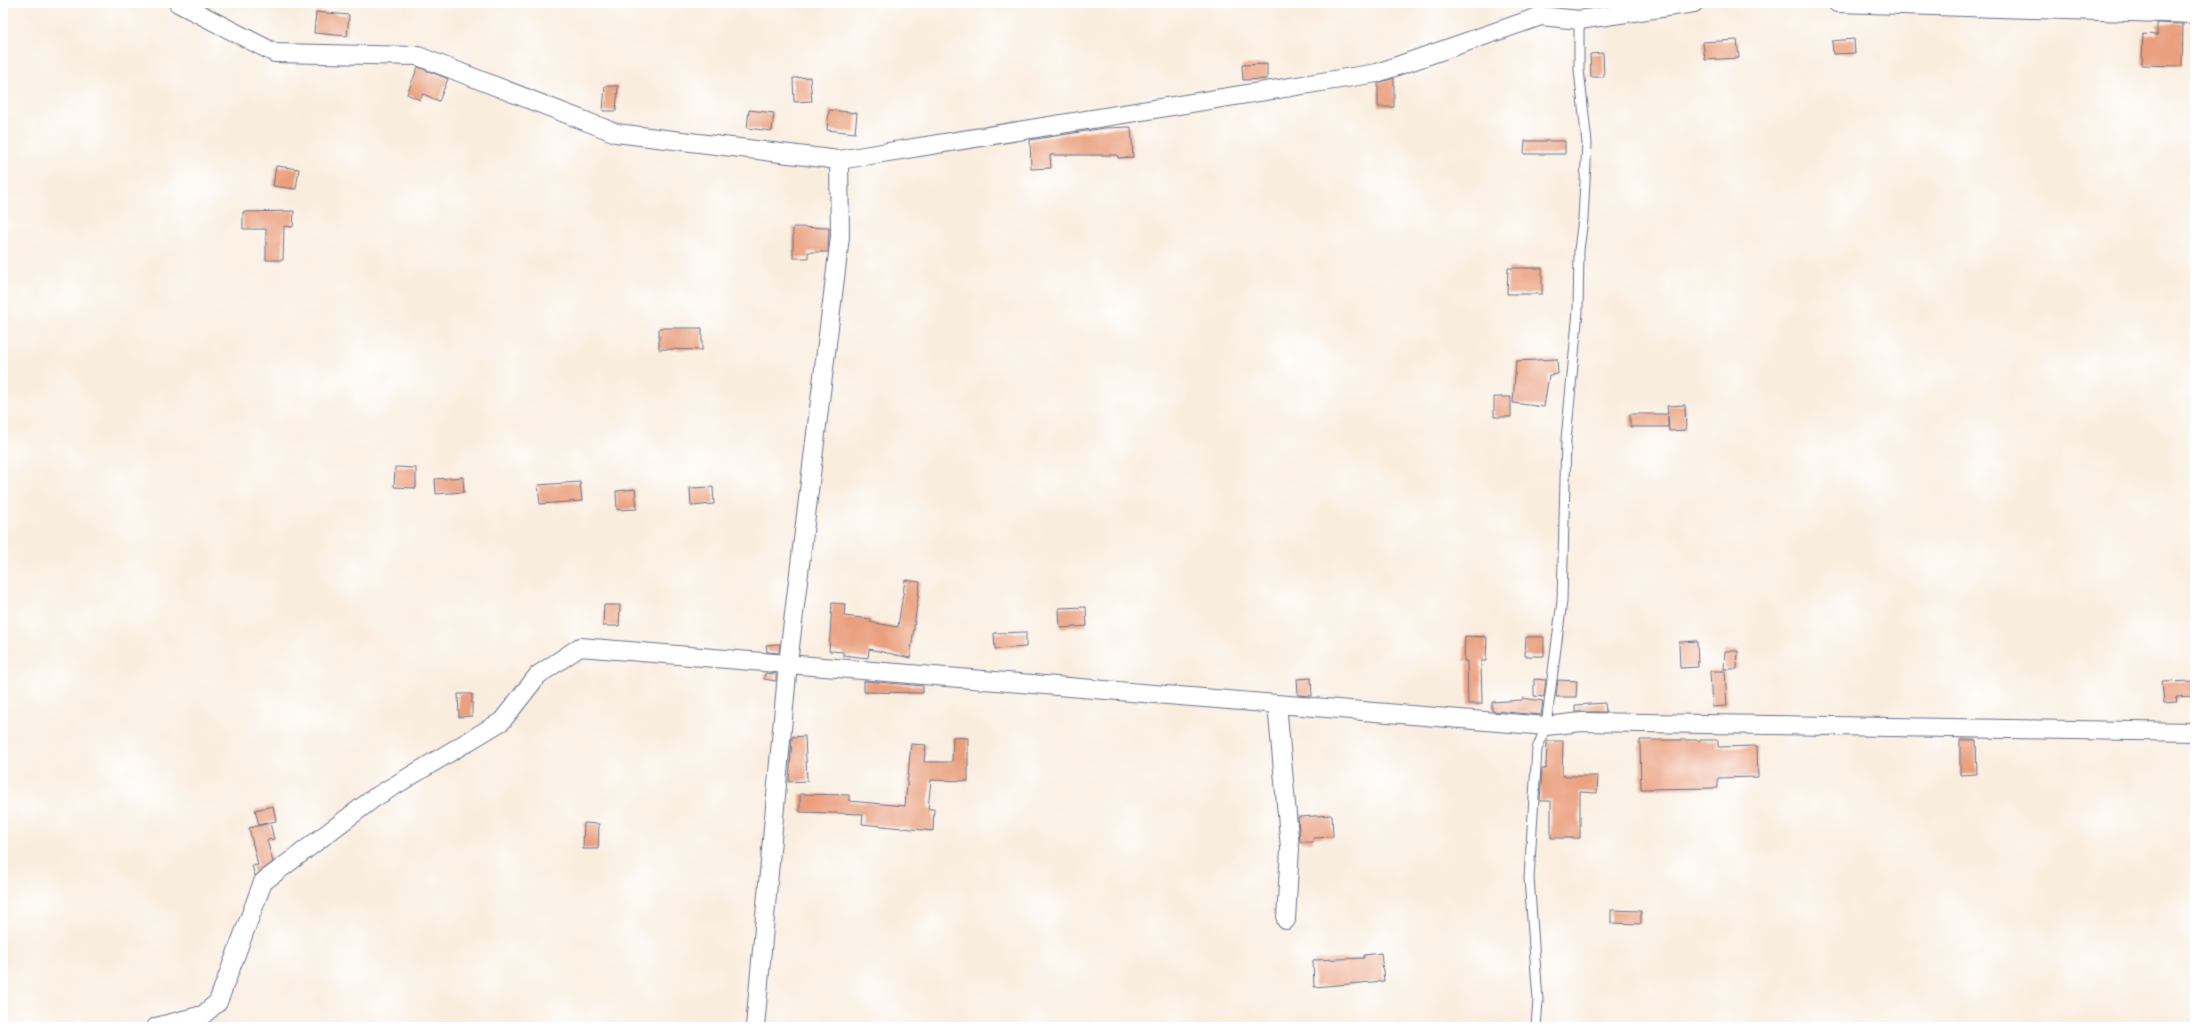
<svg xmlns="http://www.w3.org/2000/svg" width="2198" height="1030" font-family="'Playpen Sans',sans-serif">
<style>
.building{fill:#eaa07f}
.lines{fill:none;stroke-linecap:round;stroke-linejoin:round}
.lane-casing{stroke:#69728b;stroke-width:11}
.street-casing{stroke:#69728b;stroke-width:20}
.lane{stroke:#fff;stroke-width:9}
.street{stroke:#fff;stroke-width:18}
</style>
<rect width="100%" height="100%" fill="#fff"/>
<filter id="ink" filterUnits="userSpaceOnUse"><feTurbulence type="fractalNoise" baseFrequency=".025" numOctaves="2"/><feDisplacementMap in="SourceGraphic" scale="8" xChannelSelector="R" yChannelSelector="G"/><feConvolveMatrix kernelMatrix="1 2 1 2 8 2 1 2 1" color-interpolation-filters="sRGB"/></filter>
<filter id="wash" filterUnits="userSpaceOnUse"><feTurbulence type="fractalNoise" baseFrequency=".012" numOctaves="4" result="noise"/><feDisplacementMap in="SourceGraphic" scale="16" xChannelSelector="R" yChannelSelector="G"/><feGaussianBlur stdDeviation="0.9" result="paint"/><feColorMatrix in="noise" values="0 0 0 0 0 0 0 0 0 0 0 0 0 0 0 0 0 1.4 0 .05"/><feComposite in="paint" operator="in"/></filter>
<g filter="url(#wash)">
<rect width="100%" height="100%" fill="#f9edde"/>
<g id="blocks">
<!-- building -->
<path class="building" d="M316 12 349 15 347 36 314 33Z
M2157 23 2183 24 2182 66 2142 65 2143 34 2157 35Z
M1854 39 1855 53 1833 54 1832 41Z
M1737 40 1739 58 1705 60 1703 42Z
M1603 53 1604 77H1591L1590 54Z
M1267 64V79L1243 80 1242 65Z
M418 67 448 79 439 101 423 94 420 100 407 94Z
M810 77 812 101 794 102 793 78Z
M1394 78V107H1378V83Z
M605 86H618L616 111H603Z
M749 110 774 113 772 131 747 128Z
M829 110 857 113 855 133 827 130Z
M1131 127 1133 157 1118 158 1117 155H1050L1051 168 1031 169 1030 140 1105 128Z
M1525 141H1565V154H1524Z
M276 166 299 169 296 189 273 186Z
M294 211 293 227 284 226 283 260H266V229H243V212Z
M793 227 829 228 828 252H808V258H793Z
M1508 268H1542V294H1507Z
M659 328H702V350L659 349Z
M1557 359 1558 374 1549 375 1544 407 1513 403 1516 361Z
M1494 397H1511V417H1494Z
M1685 405 1686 430 1669 431 1668 416V427H1630V414H1668L1667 406Z
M395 467 416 468V488L394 487Z
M463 477 464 492 436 494 435 479Z
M580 482 582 501 540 504 538 485Z
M713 487 714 504 691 506 690 488Z
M635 489 637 509 617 510 616 491Z
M905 580 920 582 910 658 869 649 868 658 843 655V652L829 651 832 603 845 604 844 616 871 619 870 622 898 627Z
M604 605H620L619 626H603Z
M1086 607 1087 626 1060 628 1059 608Z
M1026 632V647L995 649 994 633Z
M1465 636 1487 637 1486 661H1481L1482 704H1468L1467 661H1464Z
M1526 637H1544V656H1525Z
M1697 641 1698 667 1680 668 1679 642Z
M780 644 779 653 767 652 766 645Z
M1725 651H1738L1737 669H1724Z
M1710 671H1725L1727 706 1712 707Z
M765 673 776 674V681L764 679Z
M1311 678 1312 696 1298 695 1297 679Z
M1534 679 1546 680 1544 697 1534 696Z
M1558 680 1577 681 1576 697H1556Z
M864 681 923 686V693L864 692Z
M2195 681V696L2176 697 2177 702 2164 703 2162 682Z
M458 694H472V716L459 717Z
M1523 698 1543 701 1541 715 1492 711V702L1522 700Z
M1605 703 1606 712H1575V705Z
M805 736 807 781 789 782 792 737Z
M953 737 968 738V781L931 780 928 809H934L933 831 862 824 863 814 800 812V794L849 795V801L905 806 911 744 926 745 924 762H952Z
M1640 740H1718V747L1757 746 1758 777 1718 778V788L1641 789Z
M1960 740H1976L1977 774 1960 775Z
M1547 741H1563L1562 776H1598L1597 793 1580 792V838H1551V801H1540L1542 769H1546Z
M273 806 276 821 259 825 255 810Z
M1332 815 1333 837 1313 838V842H1300L1298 817Z
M270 823 274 839 267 840 273 862 255 876 252 866 258 865 249 828Z
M584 823 599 824 598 849H583Z
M1611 910 1641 911V924L1611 923Z
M1381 953 1384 981 1314 987 1313 960 1364 958V955Z"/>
</g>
</g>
<g filter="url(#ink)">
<use href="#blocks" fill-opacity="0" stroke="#69728b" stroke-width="1"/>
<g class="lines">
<!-- lane casing -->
<g class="lane-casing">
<path id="lane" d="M1536 1027 1538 1000 1529 878 1537 749 1546 726 1562 601 1566 440 1578 311 1579 250 1583 219 1587 143 1579 70V20"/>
</g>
<!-- street casing -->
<g class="street-casing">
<path id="street" d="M178 3 275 53 418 56 616 133 839 160 1377 73 1541 16 1579 20 1694 3
M1837 3 2195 14
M1277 704 1290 848 1286 920
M156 1027 203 1015 218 1002 263 882 374 798 502 721 538 675 580 647 1546 726 1582 722 2195 732
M755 1027 788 663 840 237 839 160"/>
</g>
<!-- lane -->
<use href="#lane" class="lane"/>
<!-- street -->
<use href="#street" class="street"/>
</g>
</g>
<!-- margin -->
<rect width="2198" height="1030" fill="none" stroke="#fff" stroke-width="16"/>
</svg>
